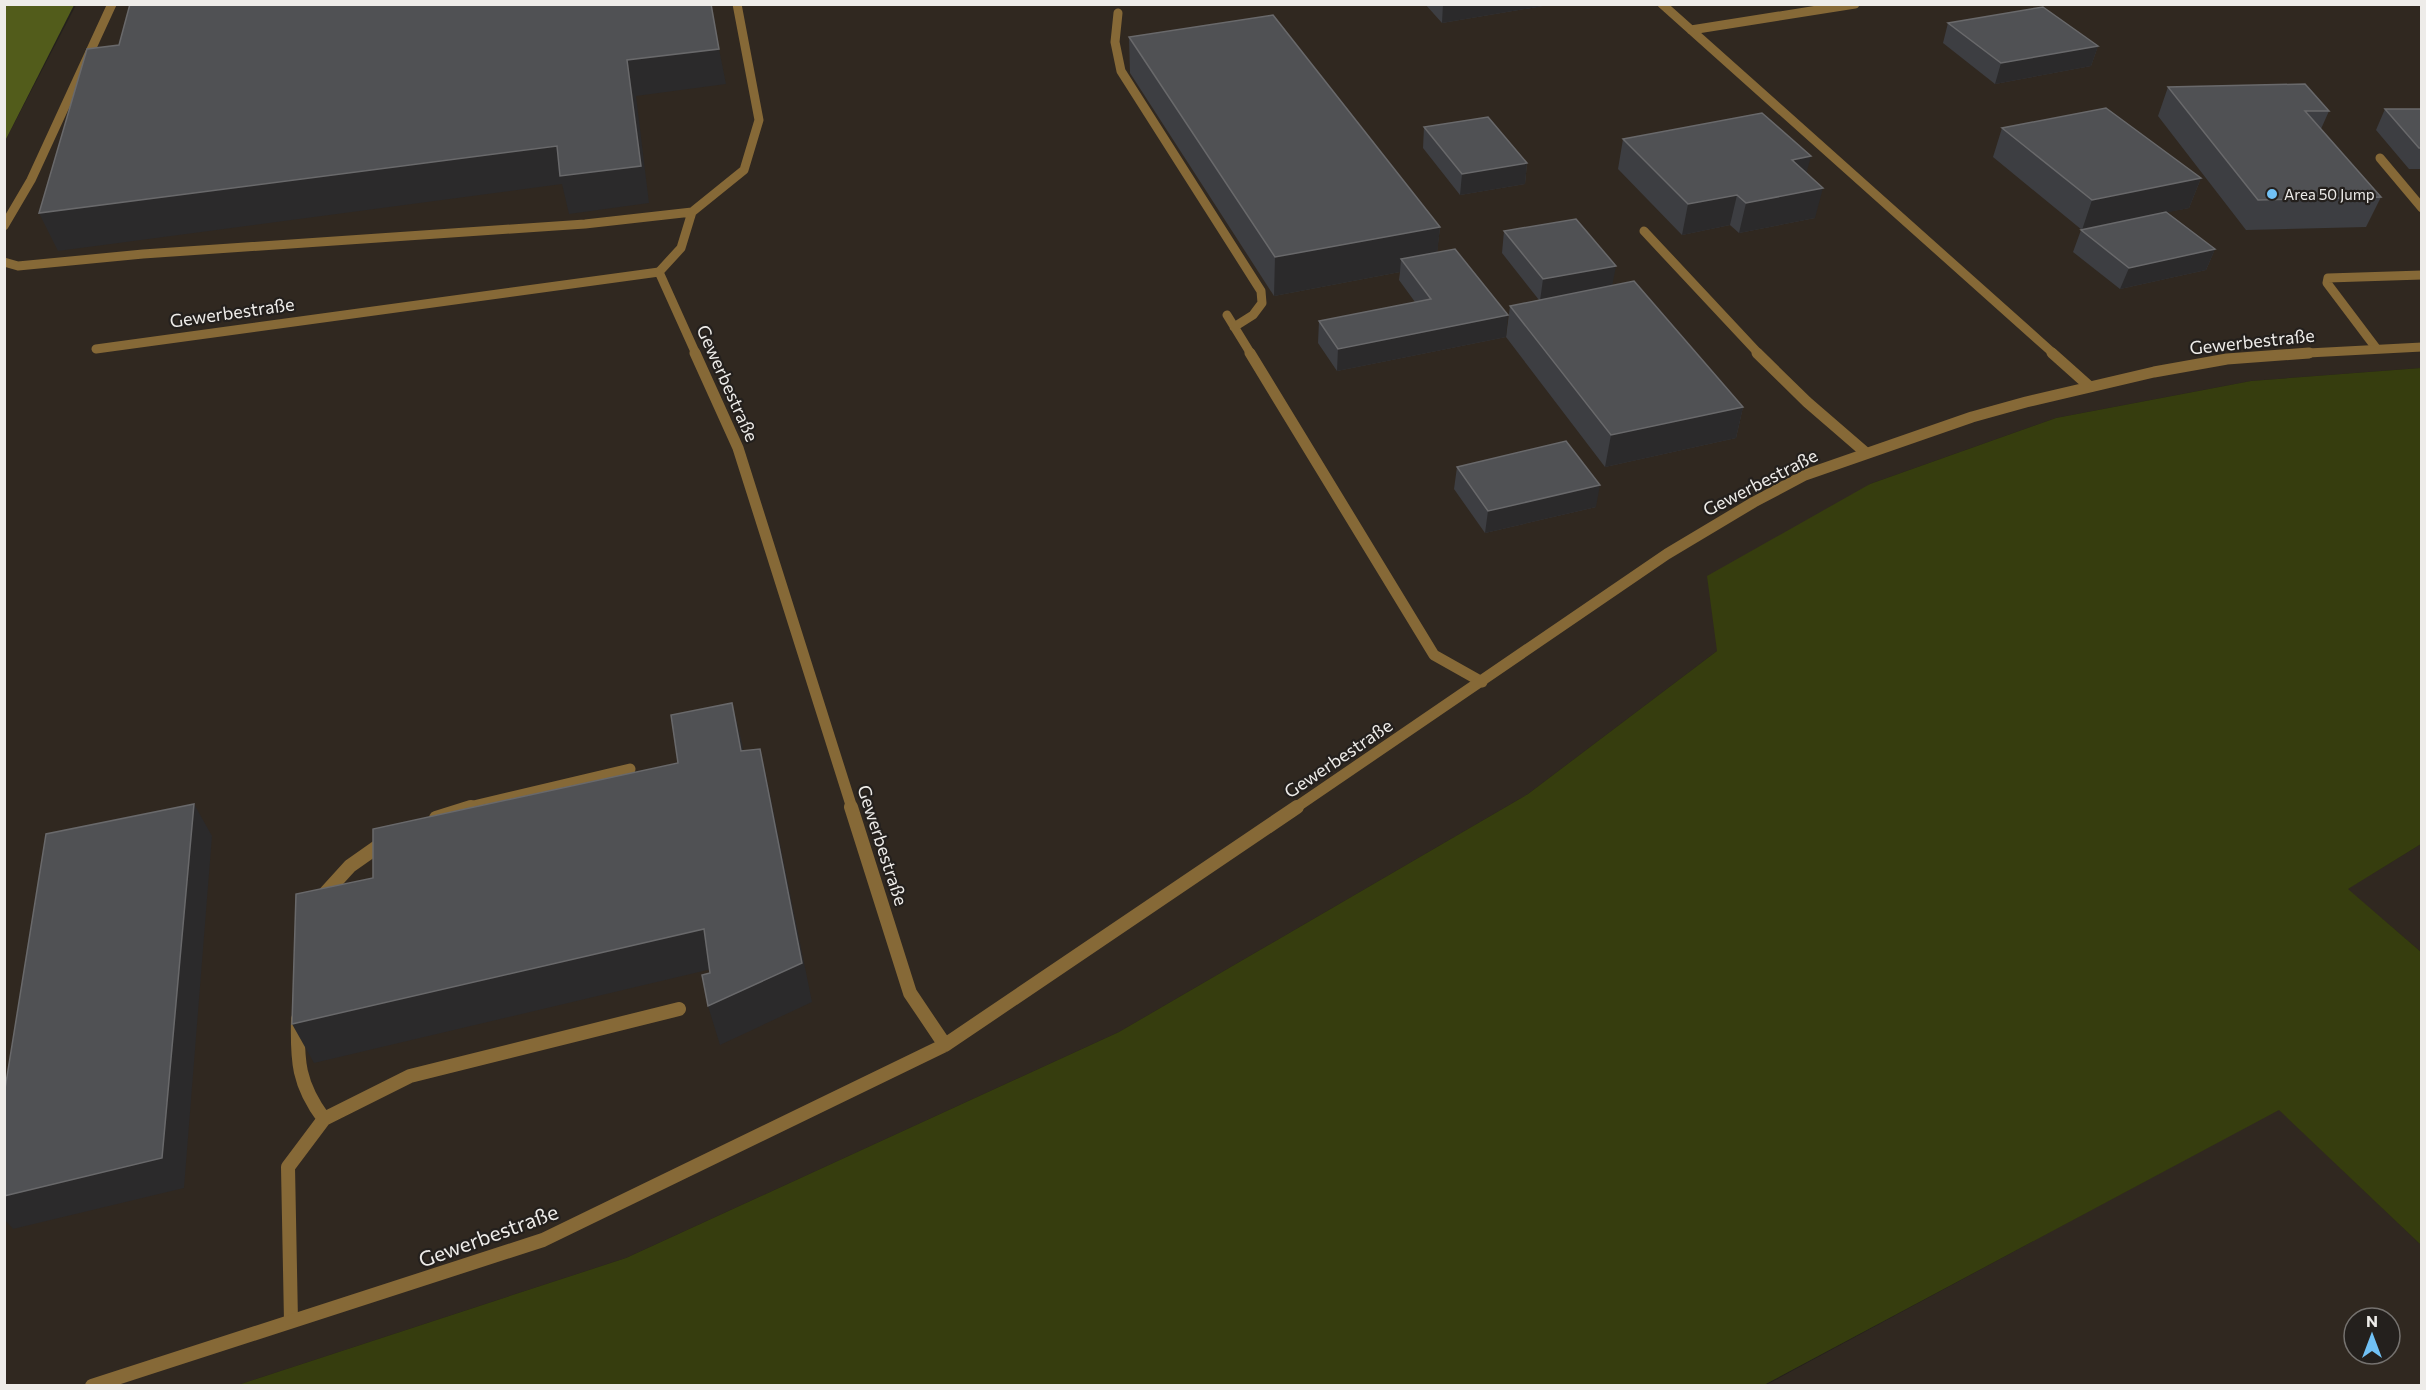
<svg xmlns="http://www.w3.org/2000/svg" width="2426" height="1390" font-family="Commissioner,sans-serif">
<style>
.built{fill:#302820;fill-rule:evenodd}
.green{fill:#363d0e}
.forest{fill:#525c1b}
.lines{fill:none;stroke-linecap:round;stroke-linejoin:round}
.service-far2{stroke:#866937;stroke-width:9}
.service-far1{stroke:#866937;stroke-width:11}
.service{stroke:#866937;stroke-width:14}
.minor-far2{stroke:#866937;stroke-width:9}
.minor-far1{stroke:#866937;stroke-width:11}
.minor{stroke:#866937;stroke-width:14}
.wall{fill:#3d3e42}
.shaded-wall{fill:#2b2a2b}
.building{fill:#505154;stroke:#69696b;stroke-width:1.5}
.poi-dot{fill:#71c1f5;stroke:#24201d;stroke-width:2}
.labels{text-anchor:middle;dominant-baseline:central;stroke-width:4.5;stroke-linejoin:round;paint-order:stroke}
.far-poi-label{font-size:15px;fill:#eeece9;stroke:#24201d;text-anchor:start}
.street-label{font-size:18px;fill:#eeece9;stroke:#24201d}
.near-street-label{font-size:21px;fill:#eeece9;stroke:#24201d}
</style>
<rect width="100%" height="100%" fill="#24201d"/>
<!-- built -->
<path class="built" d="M76 5H2421V368L2251 381 2056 418 1870 484 1717 651 1528 794 1119 1032 626 1258 238 1385H5L4 143Z
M2421 844V952L2347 889Z
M2279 1109 2421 1245V1385L1764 1386ZM2354 1318H2390V1354H2354Z"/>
<!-- green -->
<path class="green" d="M2421 368V844L2348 889 2421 952V1245L2279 1110 1764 1385H238L626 1258 1119 1032 1528 794 1717 651 1707 576 1870 484 2056 418 2251 381Z"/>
<!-- forest -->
<path class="forest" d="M5 4 74 5 5 141 4 5Z"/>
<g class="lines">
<!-- service-far2 -->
<path class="service-far2" d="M1118 13 1115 42 1121 71 1261 291 1262 303 1253 315 1234 327
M2380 158 2422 208
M4 226 31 180 112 4
M1644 231 1759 354
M4 262 18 266 143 254 585 224 692 212 744 170 759 120 737 4
M659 272 681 248 692 212
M1227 315 1251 354
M2376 348 2327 283 2328 278 2422 275"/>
<!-- service-far1 -->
<path class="service-far1" d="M1250 353 1434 655 1482 682
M1757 353 1807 402 1866 453
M465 808 630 769"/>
<!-- service -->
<path class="service" d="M436 818 471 807
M320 899 350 866 387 840
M298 1019C297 1061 298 1084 324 1119
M291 1321 288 1167 324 1119 410 1076 679 1009"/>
<!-- minor-far2 -->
<path class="minor-far2" d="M1662 4 2054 354
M1691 30 1855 4
M96 349 659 272 696 354
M2289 354 2422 347"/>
<!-- minor-far1 -->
<path class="minor-far1" d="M695 353 738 448 852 808
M2052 353 2089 386
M1295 808 1667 554 1754 502 1805 475 1972 417 2026 402 2154 372 2227 359 2309 353"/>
<!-- minor -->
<path class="minor" d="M851 807 910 993 945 1045
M92 1386 543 1240 945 1045 1297 807"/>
</g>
<!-- wall -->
<path class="wall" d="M1425 4H1544L1543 6 1442 23Z
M1948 23 2098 46 2091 66 1995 84 1943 43Z
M1129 37 1440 227 1437 252 1506 337 1337 371 1318 343 1319 321 1415 302 1399 280 1400 272 1274 296 1130 73Z
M2168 87 2329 111 2321 129 2381 197 2366 227 2246 230 2158 116Z
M2385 109H2421V169H2409L2376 130Z
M1424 127 1527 163 1525 184 1460 195 1423 148Z
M2002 128 2201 178 2189 208 2167 212 2215 249 2206 270 2120 289 2073 252 2081 230 2110 224 2082 230 1993 157Z
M1623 139 1807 173 1815 218 1739 233 1730 225 1682 235 1618 169Z
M1504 231 1612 285 1743 407 1736 438 1605 467 1506 337 1510 306 1539 300 1502 253Z
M1457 467 1596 507 1485 533 1454 489Z"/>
<!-- shaded-wall -->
<path class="shaded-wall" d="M1443 4H1544L1543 6 1442 23Z
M2098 46 2091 66 1995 84 2001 63Z
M719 49 726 84 636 96 649 203 569 214 562 184 58 251 39 213 557 146 627 60Z
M1811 156 1803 186 1792 160Z
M1527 163 1525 184 1460 195 1462 174Z
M2201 178 2189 208 2082 230 2092 200Z
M1823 188 1815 218 1739 233 1746 203Z
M1737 195 1730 225 1682 235 1688 204Z
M1440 227 1436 265 1401 259 1400 272 1274 296 1275 257Z
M2215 249 2206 270 2120 289 2129 268Z
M1616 266 1612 287 1540 301 1543 279Z
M1508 315 1506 337 1337 371 1338 349Z
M1743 407 1736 438 1605 467 1611 435Z
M1600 485 1596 507 1485 533 1488 511Z
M732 703 742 743 751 791 741 751Z
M760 749 769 789 812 1002 720 1045 708 1006Z
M194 804 212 836 184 1188 13 1229 4 1219V1196Z
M704 929 716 968 314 1063 292 1024Z"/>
<!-- building -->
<path class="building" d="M130 4H711L719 49 627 60 641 166 560 176 557 146 39 213 87 49 119 45Z
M2043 7 2098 46 2001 63 1948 23Z
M1273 15 1440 227 1275 257 1129 37Z
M2305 84 2329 111H2305L2381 197 2258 200 2168 87Z
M2106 108 2201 178 2092 200 2002 128Z
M2385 109H2421V148H2419Z
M1762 113 1811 156 1792 160 1823 188 1746 203 1737 195 1688 204 1623 139Z
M1488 117 1527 163 1462 174 1424 127Z
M2166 212 2215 249 2129 268 2081 230Z
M1576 219 1616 266 1543 279 1504 231Z
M1455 249 1508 315 1338 349 1319 321 1431 299 1401 259Z
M1634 281 1743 407 1611 435 1510 306Z
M1566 441 1600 485 1488 511 1457 467Z
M732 703 741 751 760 749 802 963 708 1006 702 975 710 973 704 929 292 1024 296 894 373 878V829L678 763 671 715Z
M194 804 162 1158 4 1196V1095L46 834Z"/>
<!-- markers -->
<circle class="poi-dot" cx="2272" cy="194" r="6"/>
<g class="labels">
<!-- far-poi labels -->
<g class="far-poi-label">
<text x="2284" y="194">Area 50 Jump</text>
</g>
<!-- street labels -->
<g class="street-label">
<text transform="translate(232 312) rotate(-8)">Gewerbestraße</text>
<text transform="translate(2252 341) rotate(-6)">Gewerbestraße</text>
<text transform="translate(728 383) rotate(66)">Gewerbestraße</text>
<text transform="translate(1760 482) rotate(-27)">Gewerbestraße</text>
<text transform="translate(1338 758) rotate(-34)">Gewerbestraße</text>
<text transform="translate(883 845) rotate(72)">Gewerbestraße</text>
</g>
<!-- near-street labels -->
<g class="near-street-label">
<text transform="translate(488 1235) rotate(-20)">Gewerbestraße</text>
</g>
</g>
<!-- border -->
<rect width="2426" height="1390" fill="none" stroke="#eeece9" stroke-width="12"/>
<!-- north arrow -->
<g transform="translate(2372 1336)"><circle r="28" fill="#24201d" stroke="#75726f" stroke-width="1.5"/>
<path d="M0-4.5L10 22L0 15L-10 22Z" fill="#71c1f5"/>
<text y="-9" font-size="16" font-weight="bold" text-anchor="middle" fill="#eeece9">N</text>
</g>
</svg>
